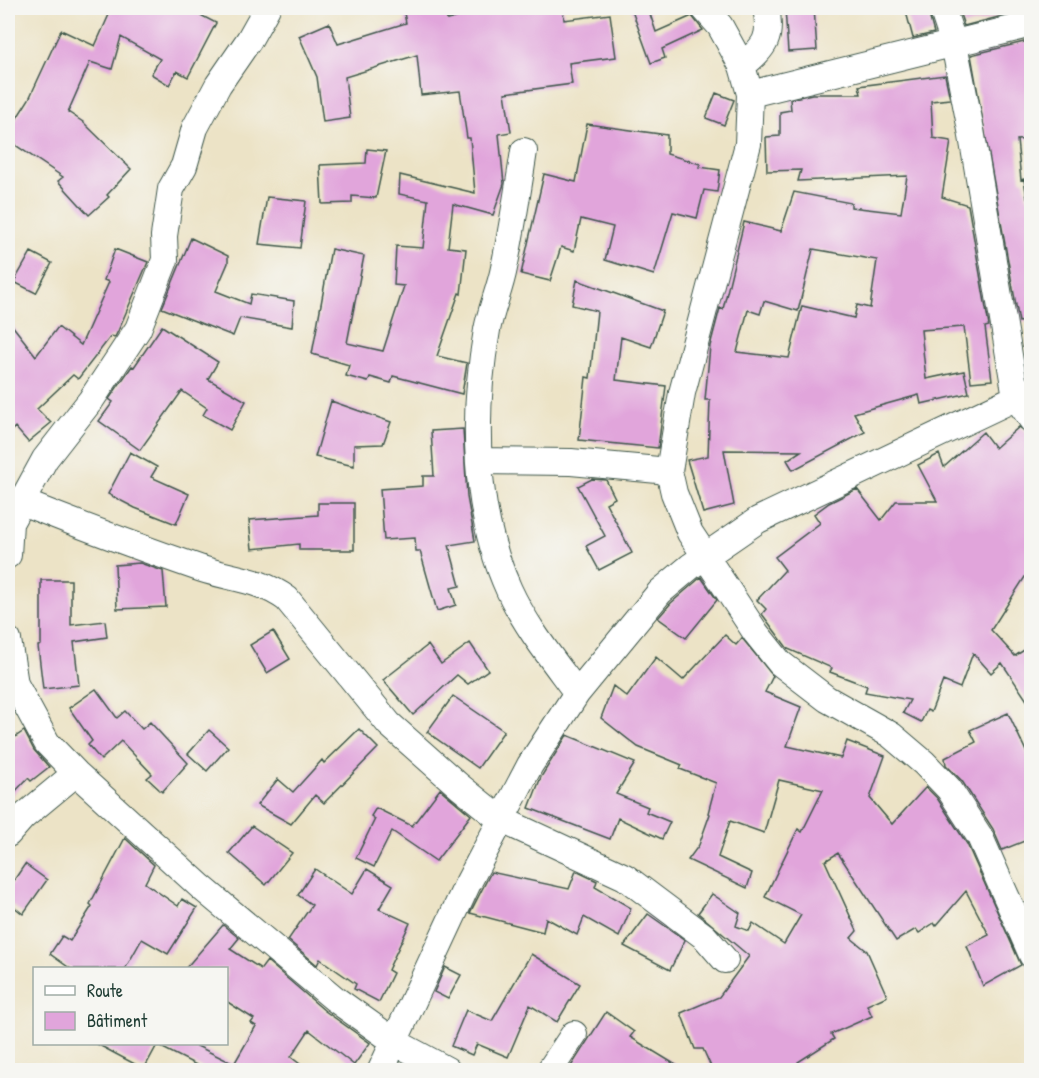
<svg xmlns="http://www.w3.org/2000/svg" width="1039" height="1078" font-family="'Patrick Hand',sans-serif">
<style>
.building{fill:#e1a5db;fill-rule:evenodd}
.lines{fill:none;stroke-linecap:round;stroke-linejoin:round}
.minor-casing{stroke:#3e564a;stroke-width:28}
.minor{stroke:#fff;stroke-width:26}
</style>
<rect width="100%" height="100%" fill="#f6f6f2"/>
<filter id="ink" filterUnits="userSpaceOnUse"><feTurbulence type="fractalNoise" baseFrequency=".0167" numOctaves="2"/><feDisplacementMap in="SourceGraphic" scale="12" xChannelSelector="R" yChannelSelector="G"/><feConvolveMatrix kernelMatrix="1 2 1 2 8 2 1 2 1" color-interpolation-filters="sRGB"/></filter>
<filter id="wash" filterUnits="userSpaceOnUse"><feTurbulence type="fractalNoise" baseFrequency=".008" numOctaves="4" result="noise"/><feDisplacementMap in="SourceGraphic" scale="24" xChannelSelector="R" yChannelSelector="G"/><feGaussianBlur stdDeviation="1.35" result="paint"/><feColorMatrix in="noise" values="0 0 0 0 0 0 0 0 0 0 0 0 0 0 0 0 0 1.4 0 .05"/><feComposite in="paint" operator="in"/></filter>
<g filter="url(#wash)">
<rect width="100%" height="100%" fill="#ece3c6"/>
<g id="blocks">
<!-- building -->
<path class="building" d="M112 8H187L216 23 188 77 177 71 169 85 151 74 160 59 121 37 112 69 90 62 68 112 83 122 131 169 107 195 109 197 89 215 58 181 63 177 8 140V132L29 99 61 30 95 46Z
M403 8H445L447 20 493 8H563L564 20 610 14 616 57 569 63 572 84 505 93 511 132 499 134 504 184 493 215 453 204 448 247 466 249 461 294 459 293 437 356 467 363 462 394 393 376 391 383 370 377 368 382 346 376 349 365 312 354 331 249 364 256 347 343 383 351 404 286 394 285 396 246 423 248 428 200 399 194 400 175 475 193 470 138H467L460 91 421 95 417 55 345 77 350 118 323 122 317 77 299 36 329 23 338 44 406 23Z
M631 8H648L656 32 692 16 703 30 662 49 665 58 651 63Z
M785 8H814L817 50 788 52Z
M905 8H927L934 33 913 38Z
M958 8H1028L1029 9 964 26Z
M1032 40V139L1017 140 1021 180 1024 179 1027 198 1032 197V320L1019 322 971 55Z
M945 75 950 99 931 101 933 138 951 141 942 197 968 205 989 326 985 327 992 380 971 382 964 327 921 330 926 379 964 371 969 393 921 404 919 395 854 413 865 432 793 470 787 460 801 451 724 450 734 505 703 513 687 460 708 456 710 400H705L710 346 720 308 723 309 744 222 781 231 794 192 851 203V207L901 213 907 176 798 181 801 170 767 171 766 137 780 136V112L791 110 790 99 812 94H861L859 86ZM813 249 877 260 870 308 857 305 854 318 802 306 789 358 737 352 748 310 760 314 764 301 798 311Z
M716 93 734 100 724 125 706 118Z
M587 124 667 135V154L700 164 699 167 720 170 717 192 704 190 697 218 673 212 654 275 605 260 613 227 581 219 574 251 561 247 550 281 521 274 544 174 576 182Z
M367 149 386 151 376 198 352 196V203L322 204 320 165 366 163Z
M267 197 306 201 300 248 259 244Z
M191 238 228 256V263L216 291 249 304 251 294 294 301 292 327 240 318 233 336 162 308Z
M115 249 148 262 118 331 115 337 111 336 78 379 73 375 37 409 51 423 28 442 15 427 8 434V320L36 356 58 327 81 345 109 282 104 280Z
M31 252 52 263 36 293 14 282Z
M577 280 663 311 651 347 621 337 616 380 666 386 658 448 579 440 586 377 590 378 597 311 572 305Z
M162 326 218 362 208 379 246 401 230 430 203 415 207 408 182 391 140 450 99 421 113 402 109 399 132 366 134 367Z
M331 401 391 422 383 444 354 445V466L315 457Z
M1019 427 1032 435V566L991 630 1015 656 1032 645V708L1002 663 991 673 973 653 960 688 943 681 931 712 927 710 921 722 903 713 910 700 865 692 867 686 830 672 832 668 788 649 762 614 766 609 757 600 785 570 775 557 820 523 814 514 829 503 857 489 881 520 896 501H937L918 465 939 454 944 467 983 432 995 448Z
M463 429 467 497 475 541 449 545 460 586 451 588 456 605 437 611 420 551H416L415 538 384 540 380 489 423 486V476H434L431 431Z
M130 452 157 467 151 477 189 494 176 524 135 508 108 494Z
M592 479 606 480 615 498 606 503 632 553 599 570 586 546 605 536 578 486Z
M318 503H354V550H299V544L252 549 249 520 318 515Z
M140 563 163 571 166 607 117 609 115 565Z
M701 577 717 600 686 638 658 618 671 603Z
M41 580H71V625L105 621 107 637 74 642 79 685 43 689 38 646 41 645Z
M273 631 290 659 267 673 250 645Z
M725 635 736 645 742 638 773 676 765 692 801 707 787 746 841 758 847 741 885 756 870 798 892 824 926 787 937 798 967 844 1021 965 983 986 967 946 989 935 966 891 936 926 934 923 919 933 916 929 896 941 838 853 825 861 857 931 851 938 867 951 887 996 867 1005 872 1016 831 1034 834 1039 798 1062 803 1071H713L703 1049H695L681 1013 719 997 749 956 698 913 712 894 740 913 736 926 749 931 753 923 784 944 801 915 765 897 798 829 802 832 823 790 779 780 764 833 730 821 718 857 752 873 747 888 688 860 699 845 710 814 708 813 716 783 680 769 682 765 638 747 601 718 613 686 627 697 656 657 683 680Z
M470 643 488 670 468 684 457 675 413 715 383 680 428 645 441 664Z
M96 689 117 718 125 711 142 729 150 722 188 763 162 792 147 778 152 774 121 741 101 760 88 745 92 741 69 708Z
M453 696 504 731 478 768 427 732Z
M1008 713 1032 764V838L1002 850 993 829 962 781 946 765 945 758 976 742 970 730Z
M359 729 378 748 324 803 315 795 291 824 257 805 278 779 293 792 322 760 324 763Z
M209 730 228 747 207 771 188 754Z
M24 731 34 750 49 767 31 781 28 778 8 799V742Z
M567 735 635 763 616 794 648 807 646 812 670 822 662 839 618 818 610 839 529 808 541 777Z
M440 789 471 815 436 861 392 831 374 867 356 858 375 819 371 816 376 808 412 826Z
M252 826 292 853 266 885 229 853Z
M125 838 154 865 145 883 178 906 182 899 197 908 168 954 142 939 125 969H71L50 954 62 936 70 941 92 906 90 904Z
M25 864 47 880 23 914 8 902V889Z
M315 869 352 894 367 869 393 885 379 909 410 923 388 970 393 973 379 1002 354 989 356 984 320 959 317 965 288 940 312 905 298 895Z
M576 871 597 881 595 887 631 908 619 937 584 917 577 935 546 918 543 932 470 913 491 872 569 889Z
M648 914 685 940 670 970 624 946Z
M223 925 239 938 230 949 261 969 267 961 325 1011 370 1043 354 1065 309 1030 291 1057 309 1071H208L157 1045 144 1069 97 1044H193L234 1064 256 1026 251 1023 254 1019 226 1001V969H185Z
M531 954 580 984 557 1022 530 1005 508 1057 477 1044 472 1055 451 1046 466 1010 492 1021Z
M445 967 461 975 448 999 434 992Z
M606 1012 634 1032 630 1037 686 1071H568Z"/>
</g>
</g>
<g filter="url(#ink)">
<use href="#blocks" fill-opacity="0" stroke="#3e564a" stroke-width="1.5"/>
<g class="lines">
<!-- minor casing -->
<g class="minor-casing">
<path id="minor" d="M704 8 720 26 742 66 750 94 748 144 682 393 669 471 674 493 690 533 756 633 780 663 827 699 891 735 924 763 949 789 980 837 1032 955
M942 8 954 44 971 130 1016 397 1032 420
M742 66C766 46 772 38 766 8
M750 94 1032 24
M524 151C518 190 512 230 504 268 500 289 491 309 487 330 472 414 473 511 509 590 526 627 553 660 577 693
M480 461 571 462 669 471
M22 502C81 526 141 548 202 569 233 579 260 579 287 599L389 724 459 786 500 819 625 877 705 937 725 960
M8 510 10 523 8 555
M10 523 45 459 91 400 138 329 165 260 164 236 171 189 184 166 195 128 218 85 249 40 267 8
M8 640 15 684 47 743 76 773 201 887 335 999 395 1042 447 1070
M8 834 23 817 76 773
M381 1070 467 885 530 765 577 693 660 592 691 566 758 520 1032 390
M550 1070 574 1034"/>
</g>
<!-- minor -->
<use href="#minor" class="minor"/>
</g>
</g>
<!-- margin -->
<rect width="1039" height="1078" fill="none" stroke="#f6f6f2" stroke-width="30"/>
<!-- legend -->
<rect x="33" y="967" width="195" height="78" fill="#f6f6f2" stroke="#a0aca6" stroke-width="1.5"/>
<rect x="45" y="986" width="30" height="9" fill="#ffffff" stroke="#a0aca6" stroke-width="1.5"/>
<text x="87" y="997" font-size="18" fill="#1f3d34">Route</text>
<rect x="45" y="1012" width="30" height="18" fill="#e1a5db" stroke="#a0aca6" stroke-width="1.5"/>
<text x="87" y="1027" font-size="18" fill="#1f3d34">Bâtiment</text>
</svg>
